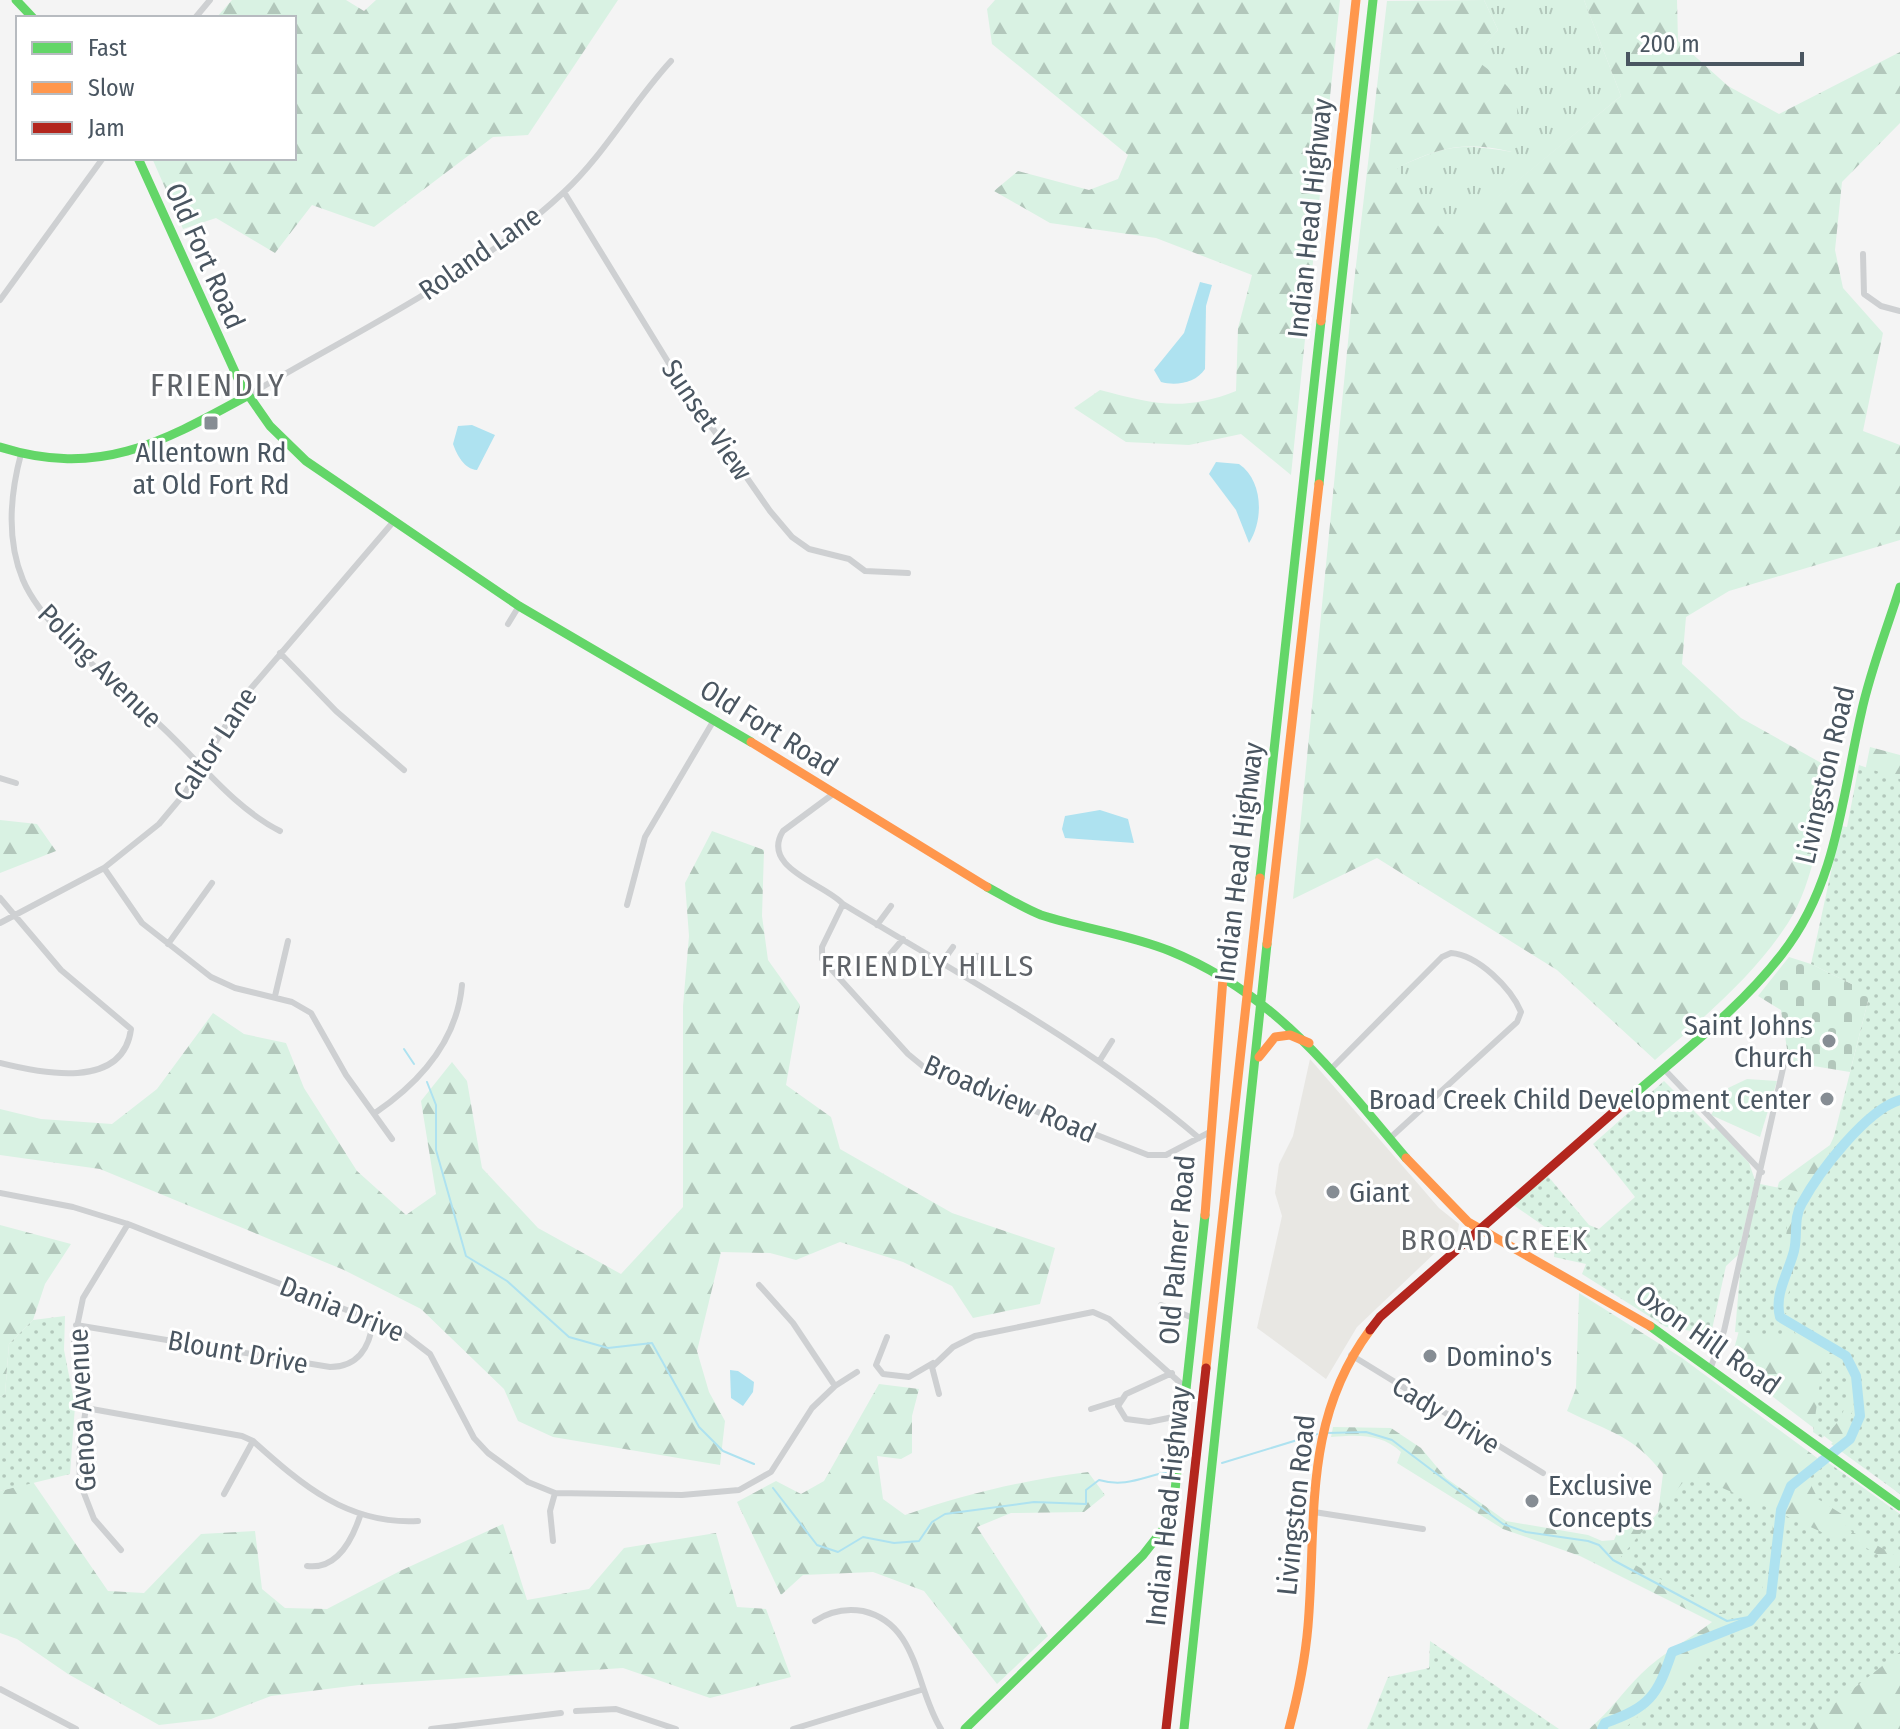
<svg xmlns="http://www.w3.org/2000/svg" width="1900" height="1729" font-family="'Fira Sans Condensed',sans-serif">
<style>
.commercial{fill:#e8e7e3}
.grass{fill:url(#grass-tufts)}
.forest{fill:url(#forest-firs)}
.cemetery{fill:url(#cemetery-stones)}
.park{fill:url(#park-dots)}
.garden{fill:#d9f2e3}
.water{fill:#aee2f0}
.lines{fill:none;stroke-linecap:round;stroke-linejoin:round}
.stream{stroke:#aee2f0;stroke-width:2}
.river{stroke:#aee2f0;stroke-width:10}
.street{stroke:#ced0d2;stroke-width:6}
.fast{stroke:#63d668;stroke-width:9}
.slow{stroke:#ff974d;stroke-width:9}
.jam{stroke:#b3261e;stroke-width:9}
.poi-dot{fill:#868d94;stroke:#fff;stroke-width:3}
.labels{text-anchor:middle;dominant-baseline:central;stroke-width:6;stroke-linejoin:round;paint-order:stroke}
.street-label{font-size:28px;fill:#4a5661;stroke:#fff}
.poi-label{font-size:28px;fill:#4a5661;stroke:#fff;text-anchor:start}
.neighbourhood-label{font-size:30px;letter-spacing:2px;fill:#5f6368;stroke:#fff}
.quarter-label{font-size:32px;letter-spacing:2px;fill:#5f6368;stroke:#fff}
</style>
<defs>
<pattern id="grass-tufts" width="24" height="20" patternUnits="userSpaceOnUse" patternTransform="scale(2)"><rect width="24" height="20" fill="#d9f2e3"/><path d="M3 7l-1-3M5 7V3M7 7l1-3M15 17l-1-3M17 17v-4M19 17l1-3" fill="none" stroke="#b2c7bb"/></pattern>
<pattern id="forest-firs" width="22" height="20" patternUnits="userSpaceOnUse" patternTransform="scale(2)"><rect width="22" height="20" fill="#d9f2e3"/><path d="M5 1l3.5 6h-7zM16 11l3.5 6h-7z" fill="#b2c7bb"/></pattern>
<pattern id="cemetery-stones" width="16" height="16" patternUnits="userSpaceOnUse" patternTransform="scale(2)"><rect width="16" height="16" fill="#d9f2e3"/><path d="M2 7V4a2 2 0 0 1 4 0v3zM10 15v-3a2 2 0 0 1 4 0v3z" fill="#b2c7bb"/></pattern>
<pattern id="park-dots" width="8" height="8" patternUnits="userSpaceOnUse" patternTransform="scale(2)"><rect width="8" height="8" fill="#d9f2e3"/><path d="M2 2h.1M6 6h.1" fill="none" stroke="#b2c7bb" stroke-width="1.8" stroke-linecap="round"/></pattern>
</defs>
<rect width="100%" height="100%" fill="#f4f4f4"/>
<!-- commercial -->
<path class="commercial" d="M1310 1059 1439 1208 1459 1224 1458 1231 1357 1327 1326 1379 1257 1328 1282 1216 1275 1193 1279 1164 1293 1136Z"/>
<!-- grass -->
<path class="grass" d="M1484 0H1584L1621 96 1447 239 1396 168C1448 145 1457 143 1512 152L1472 58 1498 30Z"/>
<!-- forest -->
<path class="forest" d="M232 0H346L364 11 376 0H618L528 135 493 137 374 227 312 205 275 253 216 218 183 229 152 158H294V18H216Z
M995 0H1340L1291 475 1241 434 1189 445 1126 442 1074 408 1100 390C1153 404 1183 412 1236 391L1238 328 1252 275 1156 238 1050 223 994 191 1018 171 1089 190 1118 179 1128 155 992 44 987 9Z
M1484 0 1498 30 1473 58C1518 91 1524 96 1512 152 1465 141 1439 147 1397 168L1447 238 1621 96 1584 0H1677L1678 41 1728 86 1779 114 1900 52V123L1842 182 1835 250 1843 288 1883 333 1863 431 1900 445V540L1729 591 1686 617 1682 664 1741 718 1832 769C1822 816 1815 882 1788 923 1753 977 1703 1018 1655 1060L1557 970 1377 858 1293 899 1353 291 1387 1Z
M1870 747 1900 755V1494L1730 1364 1779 1182 1830 1145 1859 1083 1875 1010 1849 980 1838 904Z
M0 820 37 824 56 851 0 873Z
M712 831 764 850 762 916 768 960 800 1005 786 1085 831 1117 840 1149 952 1213 1055 1248 1040 1304 973 1318 952 1286 903 1262 840 1242 796 1260 770 1253 721 1252 697 1351 709 1392 725 1421 720 1465 553 1437 518 1421 504 1389 421 1309 344 1270 100 1169 0 1155V1109L41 1119 112 1124 157 1089 213 1013 244 1034 286 1043 304 1088 357 1171 406 1215 436 1194 421 1101 452 1062 467 1081 482 1168 538 1228 621 1274 683 1207V1006L689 936 685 883Z
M0 1225 71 1244 45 1284 33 1320 9 1344 5 1394 0 1397Z
M1579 1293 1682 1358 1900 1519V1729H1589C1610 1711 1622 1693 1641 1674 1662 1653 1689 1640 1712 1622L1580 1556 1503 1529 1397 1463 1401 1452C1381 1433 1357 1435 1331 1437L1333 1427 1391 1428 1421 1448 1446 1478 1506 1521 1588 1535 1602 1541 1614 1540 1623 1520 1636 1527 1657 1521 1663 1474C1634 1435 1609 1432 1567 1411L1576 1388Z
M879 1384 919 1389 912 1416V1453L901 1459 877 1456 883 1499 905 1515C965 1494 1024 1480 1088 1472L1105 1495 1084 1512 1011 1513 977 1527 1048 1636 997 1684 924 1591 873 1572 803 1575 781 1595 737 1502 776 1481 801 1494 824 1481Z
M33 1482 108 1591 144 1593 201 1534 255 1531 262 1589 285 1608 327 1609 400 1571 503 1524 527 1600 589 1589 624 1548 716 1533 737 1607 766 1609 791 1677 710 1698 623 1668 359 1685 271 1696 211 1719 159 1725 68 1674 17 1639 0 1633V1491Z"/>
<!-- cemetery -->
<path class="cemetery" d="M1789 957 1811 964 1870 993 1850 1072 1789 1062 1781 1010 1758 996Z"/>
<!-- park -->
<path class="park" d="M1859 765 1900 779V1102L1846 1133 1829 1156 1870 993 1811 964 1841 826 1847 827Z
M1664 1081 1713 1130 1716 1127 1749 1163 1755 1180 1738 1255 1726 1266 1711 1334 1666 1327 1582 1274 1586 1264 1554 1257 1555 1234 1512 1204 1547 1175 1589 1225 1599 1229 1635 1197 1593 1144Z
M1900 1114V1494L1831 1444 1849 1428 1857 1387 1843 1365 1839 1350 1825 1344V1340C1794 1337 1800 1327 1781 1308L1793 1284V1236L1811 1198 1819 1196C1823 1177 1843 1142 1859 1131 1871 1123 1887 1122 1900 1114Z
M1760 1184 1805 1193 1787 1226 1783 1280 1774 1307 1791 1324 1797 1337 1735 1332 1741 1262Z
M65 1316 64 1350 75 1406 70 1474 0 1491V1397L5 1394 9 1344 33 1320Z
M1825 1347 1850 1385C1843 1413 1845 1418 1822 1438L1813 1432Z
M1819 1456 1900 1514V1558L1845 1528 1848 1518 1818 1499 1807 1477Z
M1690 1474 1778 1512 1773 1520 1771 1566 1752 1614C1765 1597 1773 1575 1777 1553 1779 1539 1773 1526 1784 1515L1837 1539 1843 1534 1900 1568V1652L1802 1729H1624L1741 1624 1621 1557Z
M1430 1641 1559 1729H1367L1388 1677 1429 1668Z"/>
<!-- garden -->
<path class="garden" d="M1747 1079 1777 1081 1760 1137 1711 1115 1726 1089Z"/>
<!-- water -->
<path class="water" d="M1200 282 1212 285 1206 306 1205 369C1196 383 1176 386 1161 382L1154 370 1184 333Z
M472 425 495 435 477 470C464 469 457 455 453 444L458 426Z
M1216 462 1239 464C1263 480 1264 520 1249 543L1236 510 1209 474Z
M1100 810 1128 819 1134 843 1065 838 1062 829 1065 816Z
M730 1370 738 1371 754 1382 753 1392 743 1406 731 1398Z"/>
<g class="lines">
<!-- stream -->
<path class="stream" d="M404 1049 414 1064
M427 1082 436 1105V1150L466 1256 507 1281 569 1337 608 1348 652 1343 699 1427 723 1451 754 1464
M1327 1433 1366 1432 1392 1440 1503 1524 1526 1532 1588 1541 1599 1545 1613 1560 1727 1621 1754 1616
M1222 1463 1317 1434
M773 1488 817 1545 838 1552 863 1537 894 1543 919 1541 932 1522 945 1514 1034 1502 1086 1504V1490L1099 1480C1127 1488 1144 1476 1172 1471"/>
<!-- river -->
<path class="river" d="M1602 1729 1605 1723C1649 1707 1657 1697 1672 1652L1750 1621 1771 1596 1781 1510 1791 1486 1850 1439 1860 1416 1856 1376 1846 1356 1780 1317C1774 1294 1788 1274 1794 1251 1798 1235 1793 1218 1802 1203 1819 1172 1866 1110 1900 1100"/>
<!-- street -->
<path class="street" d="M195 18 210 0
M564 192 681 383 770 511 792 537 809 549 849 559 865 571 908 573
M1863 254 1864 294 1881 306 1900 311
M0 300 103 158
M247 396C354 332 472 278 564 192 605 154 633 102 671 61
M21 454C10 495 6 539 23 580 44 630 121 688 161 726 199 761 234 808 280 831
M508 624 519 606
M280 653 336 711 404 770
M0 778 16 783
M833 794 783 831C760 868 825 884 843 904L822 947V959L908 1054 925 1068 1148 1155H1166L1210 1132
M104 868 142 923 211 977 235 988 292 1002 311 1013 346 1075 392 1139
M0 898 61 970 131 1029C123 1091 40 1073 0 1063
M843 904C965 978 1090 1045 1199 1138
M627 905 645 837 714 720
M0 923 104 868 159 824 185 793 241 700 394 521
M877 925 891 906
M168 944 212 883
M886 959 903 939
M943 961 953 947
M964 974 977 956
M275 996 288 941
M1100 1060 1112 1041
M1663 1068 1762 1172
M1331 1069 1442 957 1451 953C1478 955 1511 988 1521 1012L1517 1022 1390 1138
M375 1113C419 1083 457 1041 462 985
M0 1193 73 1207 128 1224 400 1331 430 1354 474 1438 488 1453 528 1482 555 1493 682 1495 739 1490 771 1472 812 1408 835 1386 857 1372
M759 1285 793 1323 835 1386
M1161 1305 1193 1318
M76 1325 330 1367C358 1367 370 1347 373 1321
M887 1337 876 1365 883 1374 909 1377 933 1363
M1351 1355 1543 1473
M1711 1367 1724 1331 1786 1055
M1172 1373 1126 1394 1118 1406 1126 1419 1149 1422 1183 1415
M939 1394 932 1367 953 1347 975 1336 1093 1312 1109 1319 1186 1388
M86 1408 242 1436 253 1441C302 1485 348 1525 418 1521
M1091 1409 1120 1400
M224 1494 253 1441
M1314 1512 1423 1529
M553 1541 550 1511 555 1493
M121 1550 94 1519 80 1483 79 1453 86 1408 74 1341 83 1298 128 1224
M307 1566C337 1570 352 1540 360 1516
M815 1621C830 1611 845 1608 863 1611 919 1624 915 1688 941 1729
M0 1689 76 1729
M576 1711 616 1709 676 1729
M431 1729 561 1713
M793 1729 921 1690"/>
<!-- fast -->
<path class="fast" d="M16 0 33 18
M138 158 240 383 270 426 306 461 519 606 751 742
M0 447C99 478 161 443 247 396
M1319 484 1373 0
M1260 878 1321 321
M987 887C1004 896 1023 908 1041 915 1084 929 1128 934 1170 951 1276 994 1334 1073 1406 1158
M1624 1103C1677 1056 1738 1011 1782 954 1837 884 1842 797 1861 714 1870 671 1887 629 1900 587
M1650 1326 1900 1506
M965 1729 1143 1555 1172 1518 1205 1215
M1184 1729 1267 944"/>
<!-- slow -->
<path class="slow" d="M1321 321 1356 0
M751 742 987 887
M1267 944 1319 484
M1259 1057 1275 1037 1290 1035 1309 1043
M1406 1158 1468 1222 1650 1326
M1205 1215 1223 978
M1206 1368 1260 878
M1289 1729C1298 1695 1305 1661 1308 1626 1317 1519 1302 1422 1370 1330"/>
<!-- jam -->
<path class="jam" d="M1370 1330 1380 1317 1624 1103
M1166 1729 1206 1368"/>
</g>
<!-- markers -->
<g class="poi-dot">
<rect x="203" y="415" width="16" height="16" rx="4"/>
<circle cx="1829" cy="1041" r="8"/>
<circle cx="1827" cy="1099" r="8"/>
<circle cx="1333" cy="1192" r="8"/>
<circle cx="1430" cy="1356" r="8"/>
<circle cx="1532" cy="1501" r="8"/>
</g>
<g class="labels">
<!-- street labels -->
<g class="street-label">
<text transform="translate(1310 218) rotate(-84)">Indian Head Highway</text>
<text transform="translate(480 253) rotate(-35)">Roland Lane</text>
<text transform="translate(205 256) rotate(66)">Old Fort Road</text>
<text transform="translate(707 420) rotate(56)">Sunset View</text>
<text transform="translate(100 666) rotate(45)">Poling Avenue</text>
<text transform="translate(769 728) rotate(32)">Old Fort Road</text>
<text transform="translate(215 744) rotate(-57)">Caltor Lane</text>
<text transform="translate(1825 775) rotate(-77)">Livingston Road</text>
<text transform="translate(1239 862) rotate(-83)">Indian Head Highway</text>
<text transform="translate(1010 1099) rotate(23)">Broadview Road</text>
<text transform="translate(1177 1250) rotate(-85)">Old Palmer Road</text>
<text transform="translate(342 1309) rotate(22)">Dania Drive</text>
<text transform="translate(1708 1340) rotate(35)">Oxon Hill Road</text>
<text transform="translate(238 1352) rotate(10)">Blount Drive</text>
<text transform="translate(82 1410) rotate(-93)">Genoa Avenue</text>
<text transform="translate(1446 1415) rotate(32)">Cady Drive</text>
<text transform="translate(1296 1505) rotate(-84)">Livingston Road</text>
<text transform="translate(1168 1506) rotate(-84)">Indian Head Highway</text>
</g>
<!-- poi labels -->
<g class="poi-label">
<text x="211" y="452" text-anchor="middle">Allentown Rd<tspan x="211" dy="32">at Old Fort Rd</tspan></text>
<text x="1813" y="1025" text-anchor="end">Saint Johns<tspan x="1813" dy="32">Church</tspan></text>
<text x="1811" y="1099" text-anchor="end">Broad Creek Child Development Center</text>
<text x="1349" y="1192">Giant</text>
<text x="1446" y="1356">Domino's</text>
<text x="1548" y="1485">Exclusive<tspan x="1548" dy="32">Concepts</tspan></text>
</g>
<!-- neighbourhood labels -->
<g class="neighbourhood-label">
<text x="928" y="966">FRIENDLY HILLS</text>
<text x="1495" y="1240">BROAD CREEK</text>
</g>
<!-- quarter labels -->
<g class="quarter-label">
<text x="218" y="385">FRIENDLY</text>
</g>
</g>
<!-- legend -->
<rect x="16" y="16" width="280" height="144" fill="#ffffff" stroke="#b7bbc0" stroke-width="2"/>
<rect x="32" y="42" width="40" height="12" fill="#63d668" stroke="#b7bbc0" stroke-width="2"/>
<text x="88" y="56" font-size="24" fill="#4a5661">Fast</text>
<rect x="32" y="82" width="40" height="12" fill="#ff974d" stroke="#b7bbc0" stroke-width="2"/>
<text x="88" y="96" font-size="24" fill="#4a5661">Slow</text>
<rect x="32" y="122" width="40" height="12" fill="#b3261e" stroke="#b7bbc0" stroke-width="2"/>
<text x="88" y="136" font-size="24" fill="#4a5661">Jam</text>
<!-- scale -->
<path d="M1628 52v12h174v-12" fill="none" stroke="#4a5661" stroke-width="4"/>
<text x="1640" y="52" font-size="24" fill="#4a5661" stroke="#ffffff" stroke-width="6" paint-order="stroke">200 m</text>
</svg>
